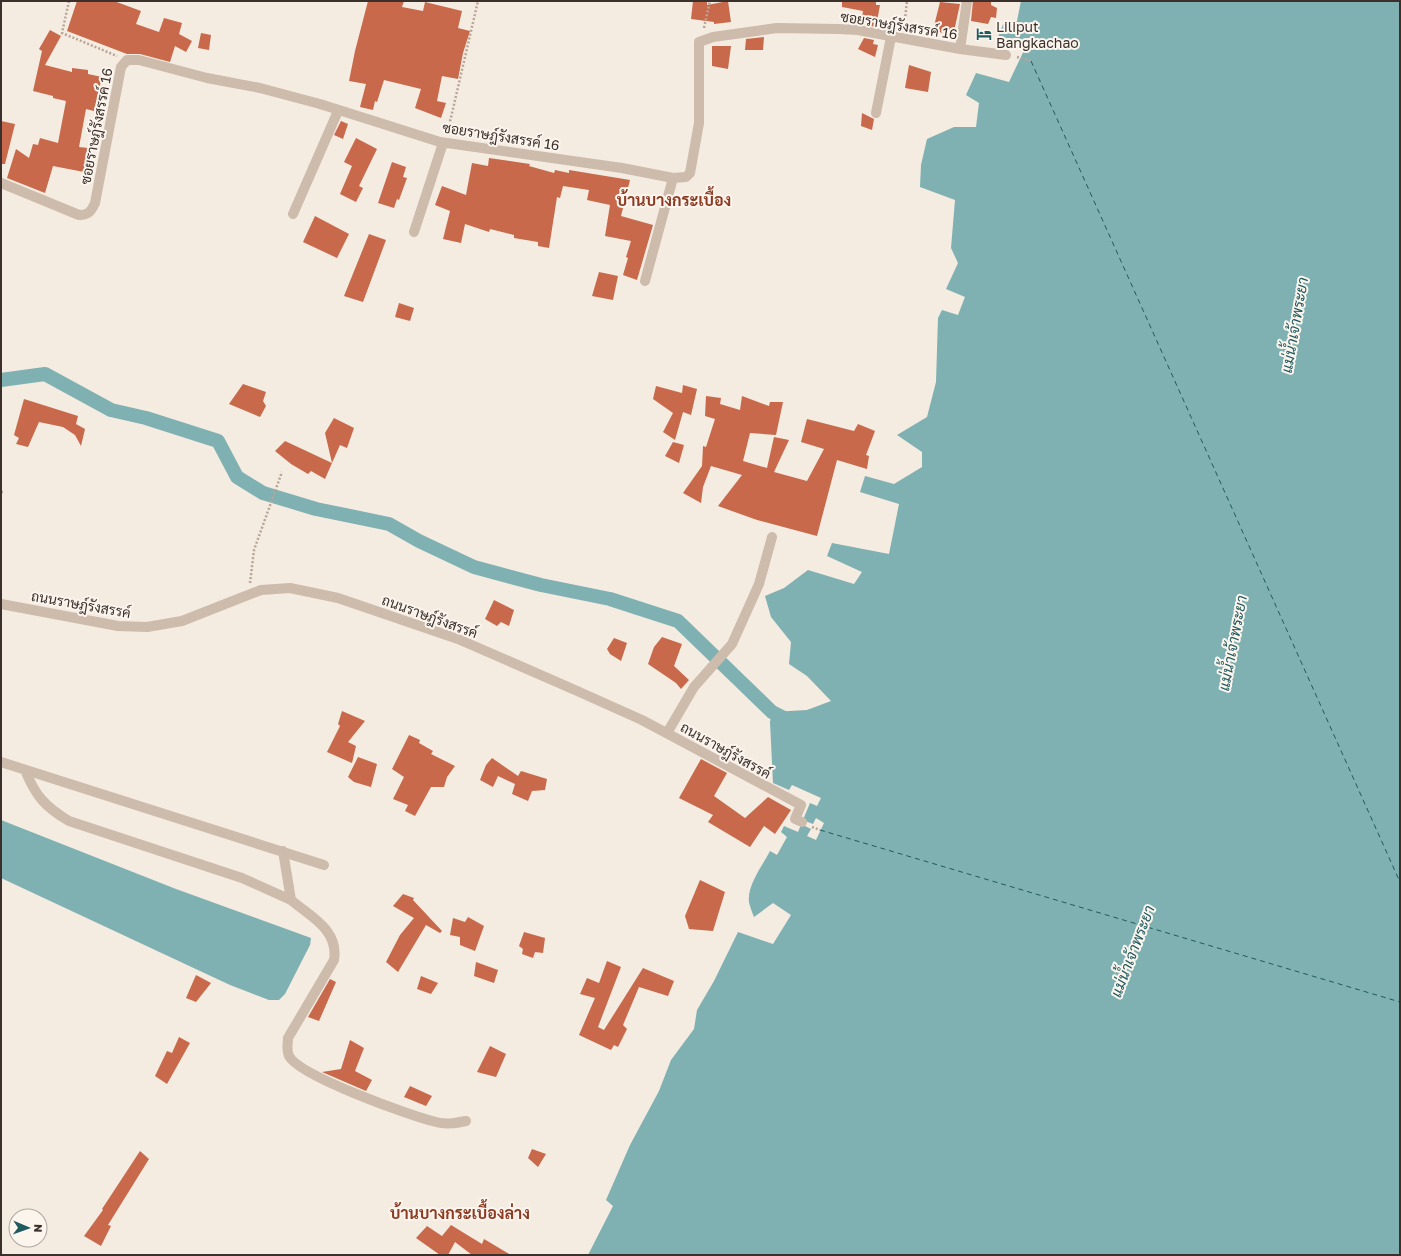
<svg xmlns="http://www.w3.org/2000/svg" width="1401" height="1256" font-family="'Golos Text',Sarabun,sans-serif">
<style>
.water{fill:#7fb0b2}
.pier{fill:#f4ebe1}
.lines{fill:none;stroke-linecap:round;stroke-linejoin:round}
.canal{stroke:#7fb0b2;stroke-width:14}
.ferry{stroke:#1f5a5e;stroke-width:1;stroke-dasharray:5 4;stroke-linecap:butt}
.building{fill:#c8694b}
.path{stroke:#b9a596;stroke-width:2.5;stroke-dasharray:2 2;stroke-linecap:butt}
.minor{stroke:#cdbbac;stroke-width:10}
.labels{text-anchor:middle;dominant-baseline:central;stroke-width:4;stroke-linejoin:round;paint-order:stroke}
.street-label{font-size:14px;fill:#3b302b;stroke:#fbf5ee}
.poi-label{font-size:14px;fill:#3b302b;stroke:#fbf5ee;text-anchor:start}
.water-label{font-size:15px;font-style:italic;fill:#1f5a5e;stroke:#fbf5ee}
.quarter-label{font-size:16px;font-weight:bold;fill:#8c3b22;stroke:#fbf5ee}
</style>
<rect width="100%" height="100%" fill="#f4ebe1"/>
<!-- water -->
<path class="water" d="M1021 1H1400V1255H588L613 1206 606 1200 630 1145 659 1091 671 1060 694 1029 697 1010 714 981 738 932 773 944 791 915 773 903 754 917C752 912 750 907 749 902 747 885 763 865 770 851L777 855 787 837 781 832 784 826 798 832 810 803 817 806 821 798 792 785 789 790 773 783 770 722 772 712 807 710 831 701 807 676 789 664 791 642 771 617 765 596 784 588 808 570 854 584 862 572 827 556 832 543 889 554 899 504 860 492 865 476 894 484 922 467V452L897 435 927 417 936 382 938 318 942 310 958 315 965 297 946 289 958 263 951 248 955 200 920 187 921 165 927 139 954 127H976L979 103 966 95 976 73 1009 82 1029 40 998 37 1004 22 1017 21Z
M1 820 176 889 311 938 310 945 285 994 279 1000H269L230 985 1 878Z"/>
<!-- pier -->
<path class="pier" d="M816 818 824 823 816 840 807 836 811 829 801 824 803 820 813 824Z"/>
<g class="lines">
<!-- canal -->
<path class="canal" d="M1 380 45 374 111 410 146 418 218 441 237 477 263 493 316 509 389 524 419 541 474 567 541 585 610 599 678 621 772 712 788 720"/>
<!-- ferry -->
<path class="ferry" d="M1031 61 1400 882
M820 830 1400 1002"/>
</g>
<!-- building -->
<path class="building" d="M77 1H114L141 11 136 24 159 32 164 18 182 23 179 34 192 41 186 52 175 46 170 62 140 54H127L67 31Z
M368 1H404L402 7 423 11 425 2 462 11 458 28 470 31 463 53 458 79 442 76 437 101 446 103 441 118 415 108 421 89 384 80 377 102 375 101 373 110 360 107 366 84 349 81 355 51Z
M693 1H707V5L728 1 731 22 714 24V22L691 19Z
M842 1H876V5H880L876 27 861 24 863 11 842 7Z
M973 1H991V5L997 8 996 18 991 17 988 24 971 21Z
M940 2 960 4 953 36 933 30Z
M50 30 61 36 45 65 72 72V68L88 70V74L102 77 94 111 86 109 79 147 88 148 84 172 53 166 45 193 7 178 16 149 29 158 33 144 38 145 40 138 58 143 66 101 53 98V96L33 91 42 51 39 49Z
M201 33 211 35 209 50 198 48Z
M764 37 763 50H745L746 39Z
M864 38 874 40 873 44 878 45 875 57 858 49Z
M712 46H731L728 69 712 66Z
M909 65 931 72 928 92 905 88Z
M862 113 874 119 872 130 861 126Z
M1 121 15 124 5 164H1Z
M341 121 348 124 343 139 334 135Z
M356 138 377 149 359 186 363 188 356 202 340 194 352 166 344 162Z
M489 158 530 164 529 166 554 173 555 170 569 173V170L630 180 621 216 653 225 637 280 623 275 628 258 626 257 631 241 605 236 610 205 587 200 589 190 563 186 560 198 557 197 549 248 538 246V242L514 238V235L490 229 489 232 465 224 461 243 443 239 450 211 435 205 442 186 466 195 472 163 488 166Z
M392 162 406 167 403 177 407 178 399 200 397 199 394 208 378 203Z
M315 216 349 234 337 258 303 242Z
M369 234 386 240 363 302 344 296Z
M599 272 618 276 613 300 592 296Z
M399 303 414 308 410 321 395 317Z
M243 384 266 392 263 401 266 406 260 417 229 404Z
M683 385 697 389 691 415 683 412 675 440 663 432 673 413 653 399 656 386 682 393Z
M706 396 721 398 720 404 740 410 742 396 769 406 770 402H783L776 435 750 433 743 461 767 468 774 437 789 440 774 472 807 481 824 449 801 442 807 419 854 431 858 424 875 431 866 455 869 456 867 469 837 460 817 536 757 520 718 506 742 475 711 466 703 487 701 503 683 493 702 466 703 446 706 447 715 419 705 416Z
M24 399 78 416 76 424 85 429 81 446 75 435 63 427 39 422 28 447 16 444 19 438 14 435Z
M334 418 354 428 347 448 340 445 332 463 325 433Z
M285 441 332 463 325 479 311 471 308 474 291 464 275 451Z
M673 442 684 445 679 463 665 456Z
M494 600 514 610 509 626 501 622 497 626 485 619Z
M662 637 682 644 674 666 689 680 681 689 676 683 648 664 654 647Z
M614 638 627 643 621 661 610 654 607 649Z
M342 711 365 721 348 742 356 746 352 763 327 752 340 726 338 724Z
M409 735 420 740 419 743 433 751 431 754 455 766 447 777 444 787H431L415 816 405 811 408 805 393 799 404 777 392 769Z
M358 757 377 764 371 787 354 782 348 777Z
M492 758 518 776 521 771 547 779 545 790 532 791 528 801 512 794 515 784 498 776 493 787 480 780 486 765Z
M701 759 727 773 714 796 745 818 768 797 791 810 775 834 764 826 750 847 708 822 713 815 679 798Z
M700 880 725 892 713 931 689 929 685 916Z
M403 894 414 898 413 900 442 931 440 933 426 925 398 972 386 962 400 935 414 918 393 906Z
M468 917 484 926 475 951 460 945V937L450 935 453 918 465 922Z
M524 932 545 938 543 953 535 952 533 958 522 954 523 949 519 946Z
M607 961 621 967 598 1027 604 1030 643 968 674 981 668 996 639 987 623 1025 627 1029 618 1047 614 1045 611 1050 579 1035 595 998 580 994 587 978 599 983Z
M476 962 498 970 494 983 474 976Z
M196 975 211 983 196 1002 186 998Z
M421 976 438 983 431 994 417 989Z
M330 979 336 982 319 1021 308 1017Z
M179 1037 190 1043 167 1084 155 1076 167 1051 172 1053Z
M350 1040 364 1048 355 1071 372 1080 366 1091 322 1072 341 1069Z
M490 1046 506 1054 496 1077 477 1072Z
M410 1086 432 1096 426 1106 404 1097Z
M532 1149 546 1154 538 1167 528 1158Z
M140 1151 149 1159 108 1225 111 1226 101 1246 84 1236 103 1210 102 1209Z
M451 1225 482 1244 484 1239 511 1255H472L455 1242 448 1255H440L416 1238 427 1226 442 1236Z"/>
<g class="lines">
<!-- path -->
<path class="path" d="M69 1 62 33 117 56
M704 28 710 1
M904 28 907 1
M1017 57 1031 61
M445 132 449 126 478 1
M1 492H3
M250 583 254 550 282 472
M812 827 820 830"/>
<!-- minor -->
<path class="minor" d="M960 49 967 1
M876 113 891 37
M1 183 79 215C88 215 91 212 95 203L121 67 127 60H139L207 78 260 88 320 104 440 142 622 168 673 178 686 177 690 173 699 123V42L713 37 777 28 839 29 858 30 960 49 1006 55
M293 214 338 111
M414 232 443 143
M645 281 673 178
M1 604 118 626 147 627 182 621 261 590 290 588 338 598 458 639 575 690 642 720 801 805 795 819 802 822
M667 733 694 687 732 644 759 584 772 537
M1 762 324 865
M25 770C35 795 45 807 69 821L242 878 291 900
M283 851 291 900C311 917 339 930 334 960L288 1038C288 1044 286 1050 289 1056 299 1076 411 1116 436 1122 446 1125 456 1123 466 1121"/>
</g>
<!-- icons -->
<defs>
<g id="hotel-bare" transform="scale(1.2)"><path d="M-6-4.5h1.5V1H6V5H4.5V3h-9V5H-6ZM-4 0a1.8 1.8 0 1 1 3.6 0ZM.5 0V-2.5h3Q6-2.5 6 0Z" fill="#1f5a5e" stroke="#fbf5ee" stroke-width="2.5" paint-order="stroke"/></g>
</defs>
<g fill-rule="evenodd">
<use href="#hotel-bare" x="984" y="34"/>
</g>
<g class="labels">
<!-- street labels -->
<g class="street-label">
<text transform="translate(899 25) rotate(9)">ซอยราษฎ์รังสรรค์ 16</text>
<text transform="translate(96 126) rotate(-79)">ซอยราษฎ์รังสรรค์ 16</text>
<text transform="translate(501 136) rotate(9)">ซอยราษฎ์รังสรรค์ 16</text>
<text transform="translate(81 604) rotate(10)">ถนนราษฎ์รังสรรค์</text>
<text transform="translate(430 616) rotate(20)">ถนนราษฎ์รังสรรค์</text>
<text transform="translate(726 750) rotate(29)">ถนนราษฎ์รังสรรค์</text>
</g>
<!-- poi labels -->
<g class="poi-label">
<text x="996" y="26">Liliput<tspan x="996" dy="16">Bangkachao</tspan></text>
</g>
<!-- water labels -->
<g class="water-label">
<text transform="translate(1294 325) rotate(-80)">แม่น้ำเจ้าพระยา</text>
<text transform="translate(1232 643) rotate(-79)">แม่น้ำเจ้าพระยา</text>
<text transform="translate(1132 951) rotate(-69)">แม่น้ำเจ้าพระยา</text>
</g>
<!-- quarter labels -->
<g class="quarter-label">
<text x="674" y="200">บ้านบางกระเบื้อง</text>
<text x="460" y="1213">บ้านบางกระเบื้องล่าง</text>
</g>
</g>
<!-- border -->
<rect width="1401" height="1256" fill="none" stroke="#3b302b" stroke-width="4"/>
<!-- north arrow -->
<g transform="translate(28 1228) rotate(92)"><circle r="19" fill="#fbf5ee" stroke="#aea6a0"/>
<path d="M0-3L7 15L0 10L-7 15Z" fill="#1f5a5e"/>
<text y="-6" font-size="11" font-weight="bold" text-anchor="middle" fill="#3b302b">N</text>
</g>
</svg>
